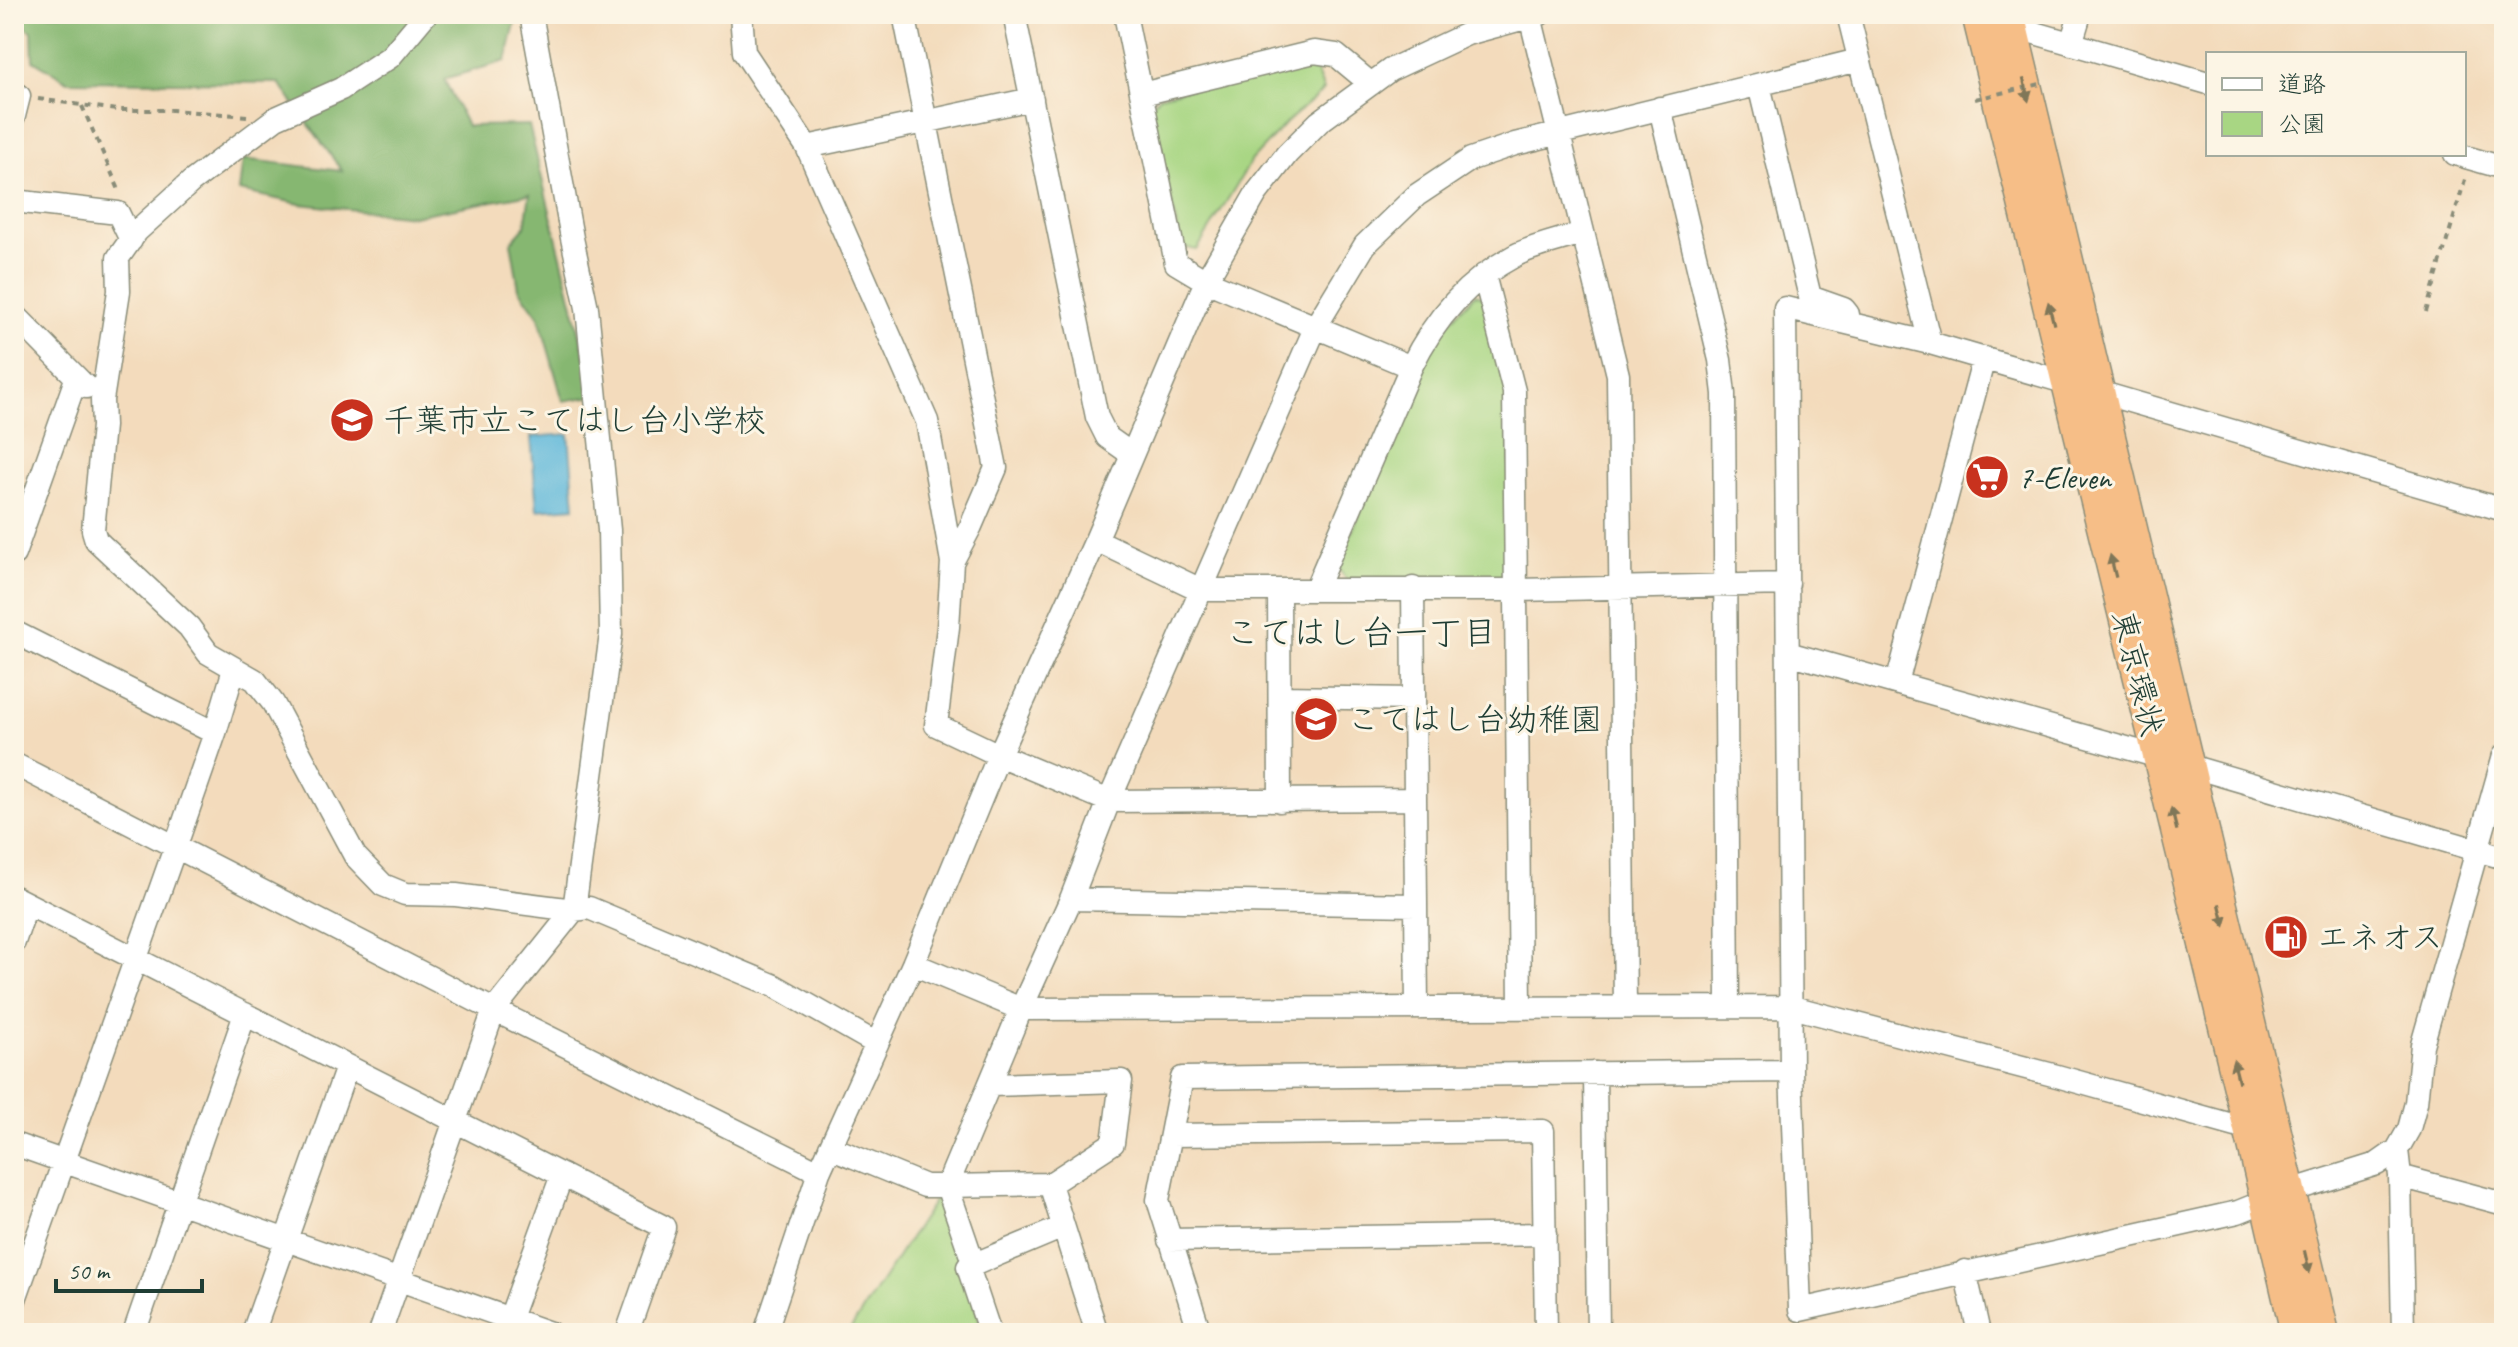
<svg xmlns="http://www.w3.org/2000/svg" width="2518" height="1347" font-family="Caveat,'Klee One',sans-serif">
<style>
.green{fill:#a8d683;stroke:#648a5c;stroke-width:2}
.forest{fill:#86b771;stroke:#527a52;stroke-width:2}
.water{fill:#5db7da;stroke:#3e7a87;stroke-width:2}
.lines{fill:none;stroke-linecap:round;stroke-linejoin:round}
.minor-casing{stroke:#898c78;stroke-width:25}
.highway-casing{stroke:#898c78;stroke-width:35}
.path{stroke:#898c78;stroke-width:4;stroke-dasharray:6 6;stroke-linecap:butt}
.minor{stroke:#fff;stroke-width:22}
.highway{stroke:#f6be87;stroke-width:32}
.path-bridge{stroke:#898c78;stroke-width:4;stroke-dasharray:6 6;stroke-linecap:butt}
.oneway{fill:#807759}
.labels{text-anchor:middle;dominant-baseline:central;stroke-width:6;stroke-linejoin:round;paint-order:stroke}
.poi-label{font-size:32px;fill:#1f3d34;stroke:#fcf5e5;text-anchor:start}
.street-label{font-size:32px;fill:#1f3d34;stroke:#fcf5e5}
.neighbourhood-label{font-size:34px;fill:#1f3d34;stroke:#fcf5e5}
</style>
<rect width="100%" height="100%" fill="#fcf5e5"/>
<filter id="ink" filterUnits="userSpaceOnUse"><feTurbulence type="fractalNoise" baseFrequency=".0125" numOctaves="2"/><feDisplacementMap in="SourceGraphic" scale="16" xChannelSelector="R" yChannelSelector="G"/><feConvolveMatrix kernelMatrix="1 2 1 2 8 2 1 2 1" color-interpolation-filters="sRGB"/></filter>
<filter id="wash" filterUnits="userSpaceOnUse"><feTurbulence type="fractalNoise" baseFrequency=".006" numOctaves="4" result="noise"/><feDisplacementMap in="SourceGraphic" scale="32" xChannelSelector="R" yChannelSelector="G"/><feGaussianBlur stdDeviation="1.8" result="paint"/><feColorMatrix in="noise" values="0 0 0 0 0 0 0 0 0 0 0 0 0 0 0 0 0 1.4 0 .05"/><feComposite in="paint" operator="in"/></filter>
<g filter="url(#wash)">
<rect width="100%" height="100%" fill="#f3dbbc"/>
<!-- green -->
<path class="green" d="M1312 61 1324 90 1287 122 1251 161 1197 250 1181 247 1151 106 1159 96Z
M1475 294 1485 297 1509 397 1512 568 1500 577 1347 580 1337 567 1426 357 1449 322Z
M936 1198 946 1201 983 1333H848Z"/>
<!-- forest -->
<path class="forest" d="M14 14H514L515 24 506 61 444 79 467 126 529 125 595 396 563 401 539 317 519 289 511 242 525 226 530 194 413 216 300 204 239 191 243 159 342 171 279 83 68 81 33 60 32 31 14 21Z"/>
<!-- water -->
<path class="water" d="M569 434 575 507 537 510 531 437Z"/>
</g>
<g filter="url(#ink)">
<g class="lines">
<!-- minor casing -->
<g class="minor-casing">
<path id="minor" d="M426 14 390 57 341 89 276 118 191 182 137 231 118 258 119 291 102 400 103 426 93 530 96 540 189 627 208 653 255 680 273 703 355 856 383 885 405 894 456 895 574 910 589 908 775 986 877 1044
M741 14 744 52 807 147 927 421 952 562 948 627 936 725 999 755 1109 801 1414 799
M904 14 996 468 971 526 952 562
M1014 14 1097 417 1107 437 1131 454
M1125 14 1176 263 1206 281 1411 367
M1848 14 1930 343
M1530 16 1618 375 1625 1006
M2011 26 2208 83
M2071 44 2080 14
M1759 85 1810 297 1844 309 1848 314
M14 92 19 96 14 116
M1142 94 1314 52 1336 55 1371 84
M1660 108 1720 360 1724 394 1728 1006
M807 147 1032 99
M2455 154 2504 168
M14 201 118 213 131 240
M1484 275 1514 391 1520 1007
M14 314 86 387
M2504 510 1930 343 1785 308 1791 1071 1800 1310 2238 1212 2290 1191 2377 1164 2397 1150 2409 1129 2416 1103 2422 1045 2504 755
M1096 540 1201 590H1518L1788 584
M14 554 76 379
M1316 588 1411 367C1435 318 1467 281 1516 255 1536 245 1561 240 1582 233
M1413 588 1417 1008
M1279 591 1280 801
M14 632 215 733
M1788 653 2159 757 2504 858
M1897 683 1984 358
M1280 697 1413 699
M14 764 494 1010 819 1172
M14 897 664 1227 627 1333
M1071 899 1415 905
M14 942 27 904
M913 964 1021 1009 1792 1007 2057 1076 2250 1130
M1595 1073 1598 1333
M1171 1135 1543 1131 1546 1333
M14 1144 550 1333
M830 1147 925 1186H947L1050 1184 1113 1143 1121 1081 991 1085
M2397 1150 2400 1176 2403 1333
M2400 1176 2504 1204
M1050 1184 1097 1333
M1169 1240 1545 1234
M974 1265 947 1186 1021 1009 1071 899 1109 801 1316 326 1365 245 1417 195 1471 159 1515 144 1859 60
M1965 1271 1979 1333
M14 1302 175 848 215 733 234 669
M505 1332 562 1175
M134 1333 245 1014
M253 1333 347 1067
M380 1333 494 1010 574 910 611 634 609 530 587 308 572 238 531 14
M765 1333 819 1172 913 964 999 755 1096 540 1206 281 1256 194 1287 154 1319 122 1390 70 1467 34 1540 14
M990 1333 968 1267 1063 1227
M1200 1333 1158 1200 1182 1078 1791 1071"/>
</g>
<!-- highway casing -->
<g class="highway-casing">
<path id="highway" d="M1978 14 2254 1145 2297 1333
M2008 14 2323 1333"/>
</g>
<!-- path -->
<path class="path" d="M38 99 117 110H172L248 116
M82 106 120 192
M2426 312 2466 176"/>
<!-- minor -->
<use href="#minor" class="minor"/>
<!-- highway -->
<use href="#highway" class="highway"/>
<!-- path-bridge -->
<path class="path-bridge" d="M1975 99 2045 83"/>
</g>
<!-- one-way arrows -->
<defs><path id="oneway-solid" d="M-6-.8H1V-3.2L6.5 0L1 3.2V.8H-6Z" transform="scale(2)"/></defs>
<g class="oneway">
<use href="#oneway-solid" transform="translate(2026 90) rotate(77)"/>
<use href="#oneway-solid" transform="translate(2051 313) rotate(-104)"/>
<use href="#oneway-solid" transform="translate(2113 566) rotate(-104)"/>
<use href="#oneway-solid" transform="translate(2174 819) rotate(-104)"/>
<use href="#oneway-solid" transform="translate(2222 915) rotate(77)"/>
<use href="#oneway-solid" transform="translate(2236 1071) rotate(-104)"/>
<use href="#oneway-solid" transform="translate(2307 1262) rotate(77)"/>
</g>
</g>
<!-- icons -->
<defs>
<g id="school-disc" transform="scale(2.3)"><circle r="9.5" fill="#c8321e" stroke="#fcf5e5"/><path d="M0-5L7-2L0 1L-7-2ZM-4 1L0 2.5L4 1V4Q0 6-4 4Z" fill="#fff"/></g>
<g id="supermarket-disc" transform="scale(2.3)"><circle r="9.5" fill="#c8321e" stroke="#fcf5e5"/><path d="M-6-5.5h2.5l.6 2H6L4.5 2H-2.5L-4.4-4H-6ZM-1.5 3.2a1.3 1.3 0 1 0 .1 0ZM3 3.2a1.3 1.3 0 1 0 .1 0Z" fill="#fff"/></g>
<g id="fuel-disc" transform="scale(2.3)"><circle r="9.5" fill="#c8321e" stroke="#fcf5e5"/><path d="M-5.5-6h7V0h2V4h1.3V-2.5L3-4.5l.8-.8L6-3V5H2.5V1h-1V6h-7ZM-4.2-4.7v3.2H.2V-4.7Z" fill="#fff"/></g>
</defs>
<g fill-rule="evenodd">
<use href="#school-disc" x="352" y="420"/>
<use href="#supermarket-disc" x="1987" y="477"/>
<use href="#school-disc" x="1316" y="719"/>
<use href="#fuel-disc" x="2286" y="937"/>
</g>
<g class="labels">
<!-- poi labels -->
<g class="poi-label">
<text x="383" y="420">千葉市立こてはし台小学校</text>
<text x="2018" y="477">7-Eleven</text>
<text x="1347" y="719">こてはし台幼稚園</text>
<text x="2317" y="937">エネオス</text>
</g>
<!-- street labels -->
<g class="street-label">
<text transform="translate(2138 673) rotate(76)">東京環状</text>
</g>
<!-- neighbourhood labels -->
<g class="neighbourhood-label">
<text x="1361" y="632">こてはし台一丁目</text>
</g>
</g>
<!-- margin -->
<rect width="2518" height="1347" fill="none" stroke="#fcf5e5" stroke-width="48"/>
<!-- legend -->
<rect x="2206" y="52" width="260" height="104" fill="#fcf5e5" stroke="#a4ab9e" stroke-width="2"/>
<rect x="2222" y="78" width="40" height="12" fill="#ffffff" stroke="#a4ab9e" stroke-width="2"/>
<text x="2278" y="92" font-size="24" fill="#1f3d34">道路</text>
<rect x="2222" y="112" width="40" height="24" fill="#a8d683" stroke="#a4ab9e" stroke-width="2"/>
<text x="2278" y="132" font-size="24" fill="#1f3d34">公園</text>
<!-- scale -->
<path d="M56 1279v12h146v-12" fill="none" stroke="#1f3d34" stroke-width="4"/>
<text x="68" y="1279" font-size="24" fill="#1f3d34" stroke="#fcf5e5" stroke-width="6" paint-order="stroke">50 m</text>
</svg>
